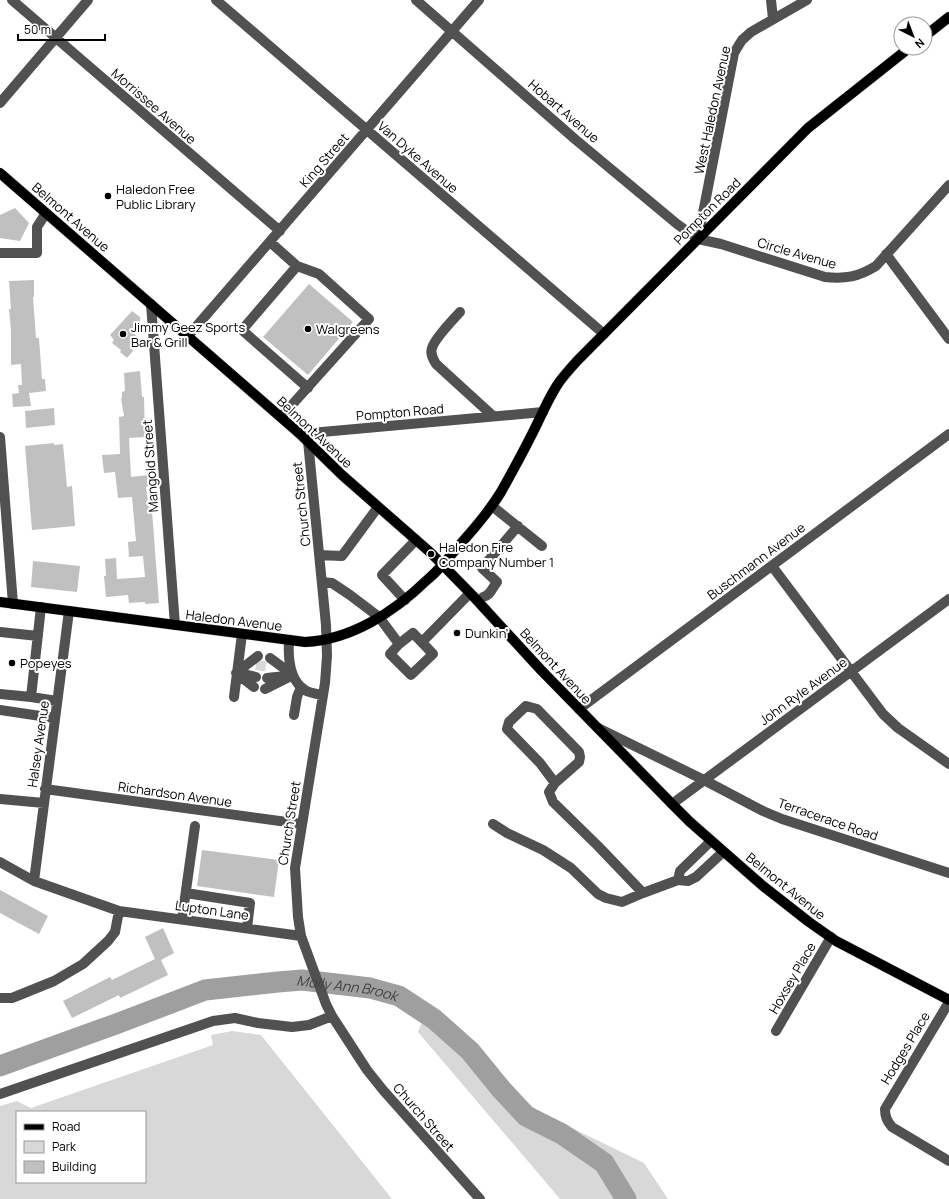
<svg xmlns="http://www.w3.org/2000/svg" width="949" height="1199" font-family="Manrope,sans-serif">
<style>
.green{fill:#d8d8d8;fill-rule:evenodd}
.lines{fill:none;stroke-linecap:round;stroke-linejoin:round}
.river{stroke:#9f9f9f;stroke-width:21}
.building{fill:#c0c0c0}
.minor-tunnel{stroke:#d9d9d9;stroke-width:10;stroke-dasharray:10 5;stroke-linecap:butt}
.major-casing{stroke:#dbdbdb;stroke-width:11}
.minor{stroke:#515151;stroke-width:10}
.major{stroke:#000;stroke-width:10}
.poi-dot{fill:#000;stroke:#fff;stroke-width:1.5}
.labels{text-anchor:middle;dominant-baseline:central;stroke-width:4;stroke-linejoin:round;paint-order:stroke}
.street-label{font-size:13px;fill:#000;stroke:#fff}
.poi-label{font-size:13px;fill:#000;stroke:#fff;text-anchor:start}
.water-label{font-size:14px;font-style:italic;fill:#404040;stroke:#fff}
</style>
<rect width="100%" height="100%" fill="#fff"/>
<!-- green -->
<path class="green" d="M427 1009 537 1111 644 1163 668 1199H560L418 1032Z
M232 1031 261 1035 392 1199H0V1106L17 1101 31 1108 213 1045 211 1035ZM17 1112H145V1182H17Z"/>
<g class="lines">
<!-- river -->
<path class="river" id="s1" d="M0 1066 116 1024 205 990 278 982 302 980 370 988 399 996 434 1019 470 1051 501 1089 526 1116 562 1134 604 1163 626 1199"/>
</g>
<!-- building -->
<path class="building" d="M15 208 29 223 20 241 0 238V215Z
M34 280V297H33L36 338H39L42 379H45L46 391 29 393 31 406 13 407 12 394 19 393 18 385H22L21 364 11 365V331L9 309H11L9 281Z
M309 284 353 322 308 375 263 337Z
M132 311 140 317V324L132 332 140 339 132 349 133 351 127 358 120 352 121 350 112 343 114 340 110 335Z
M140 371 142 397H144L145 437 129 438 131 477 148 475 149 486 146 487 149 511H152L159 603 145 604V602L129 603 128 595 106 597 104 576H106L105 559 116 558 117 579 145 577 143 556 129 557 128 542 136 541 132 497 118 498 115 472 104 473 102 455 120 454 119 417 124 416 121 398H122V392L125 391 124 373Z
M54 408 55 425 26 428 25 411Z
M54 443V445L63 444 67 487 72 486 75 526 32 530 25 446Z
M33 561 80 566 77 592 31 587Z
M202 850 279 860 274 897 197 886Z
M0 890 48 916 39 934 0 913Z
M163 928 174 953 161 960 168 975 120 998 119 995 72 1018 63 1001 110 977 112 980 155 959 145 937Z"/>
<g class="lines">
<!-- minor-tunnel -->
<path class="minor-tunnel" d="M256 665 269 667"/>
<!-- major casing -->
<g class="major-casing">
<path id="major" d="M925 36 949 17
M0 173 300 434 342 475 431 553 473 596 541 670 672 804 690 822 763 886 809 922 836 941 949 1000
M0 602 305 642C351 640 394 612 427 580 438 571 447 560 456 549 472 531 488 513 501 492 511 474 521 456 530 438 539 421 546 403 556 387 562 377 570 369 577 361L808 128 909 48"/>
</g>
<!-- minor -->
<path class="minor" d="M12 0 280 231
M216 0 604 334
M416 0 576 140 677 224 698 239 721 244 825 277C846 279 858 277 876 266L949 185
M771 0 773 19
M0 103 88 0
M698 239 734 53 742 40 751 32 807 0
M270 242 297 266 319 274 369 319 281 417
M0 253H37V227L46 213
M886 254 949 339
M297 266 242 330 308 388
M151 304 175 625
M460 312C452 321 435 338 432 348 430 354 433 359 436 364L493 416
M188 336 479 0
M300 434 543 412
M0 437 13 604
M308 441 326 625 327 656 325 683 295 868 298 917 301 936 326 1004 332 1016 367 1070 383 1090 480 1199
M492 506 542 546
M319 555 342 556 378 507
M772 566 883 714 898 728 949 764
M322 582 332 583 350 595 379 617 399 644 390 654 411 675 433 654 413 633 399 644
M483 597C491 595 492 588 497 582L482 568 518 526
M405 600 382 575 416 540
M0 632 38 636
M289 640C288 656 289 680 305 690 309 693 317 694 323 695
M422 642 470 593
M239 673 256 677
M267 678 285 676
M254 687 236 673 258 656
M265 689 293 675 270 658
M0 694 31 697 41 607
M31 697 57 701
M234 697 242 634
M579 709 949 434
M0 710 54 718
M294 715 297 697 301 687
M598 728 704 780 763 811 782 819 949 873
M555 783 579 762 580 757 579 752 537 709 526 706 509 722 507 729 540 763 555 783 549 792 553 802 598 846 643 893 678 880
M45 789 302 824
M0 799 44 803
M672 804 949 599
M493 824 507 833 543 850 571 868 598 894 606 898 622 902 643 893
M711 841 680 871 678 880 688 881 696 877 723 852
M0 862 34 881 119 911 301 936
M34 881 69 611
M186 893 250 903 247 928
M182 919 195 826
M0 998H12L54 981 83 964 108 941 115 932 119 911
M949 1002 885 1109C885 1117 887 1121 892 1127L949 1161
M776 1031 831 937
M0 1094 213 1021 235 1018 258 1023 292 1027 309 1025 332 1016"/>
<!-- major -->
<use href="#major" class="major"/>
</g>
<!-- markers -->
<g class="poi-dot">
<circle cx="108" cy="196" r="4"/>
<circle cx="308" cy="329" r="4"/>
<circle cx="123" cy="334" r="4"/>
<circle cx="431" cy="554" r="4"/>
<circle cx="457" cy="633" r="4"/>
<circle cx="12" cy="663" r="4"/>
</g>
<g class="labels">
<!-- street labels -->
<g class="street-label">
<text transform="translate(154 106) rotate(41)">Morrissee Avenue</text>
<text transform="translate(712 110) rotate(-78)">West Haledon Avenue</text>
<text transform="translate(564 111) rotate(41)">Hobart Avenue</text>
<text transform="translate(418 157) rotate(41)">Van Dyke Avenue</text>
<text transform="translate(324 160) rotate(-49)">King Street</text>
<text transform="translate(707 211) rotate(-45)">Pompton Road</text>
<text transform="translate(71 217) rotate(41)">Belmont Avenue</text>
<text transform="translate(797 253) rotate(16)">Circle Avenue</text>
<text transform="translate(400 412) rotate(-5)">Pompton Road</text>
<text transform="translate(315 432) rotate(43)">Belmont Avenue</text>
<text transform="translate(150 466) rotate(-94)">Mangold Street</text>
<text transform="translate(301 504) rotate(-96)">Church Street</text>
<text transform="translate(756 561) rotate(-37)">Buschmann Avenue</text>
<text transform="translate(234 620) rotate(7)">Haledon Avenue</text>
<text transform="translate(556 666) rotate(47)">Belmont Avenue</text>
<text transform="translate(803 691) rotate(-36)">John Ryle Avenue</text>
<text transform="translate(38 744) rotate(-82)">Halsey Avenue</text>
<text transform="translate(175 794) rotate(8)">Richardson Avenue</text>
<text transform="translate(828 819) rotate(19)">Terracerace Road</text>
<text transform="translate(289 823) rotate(-81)">Church Street</text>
<text transform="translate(786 886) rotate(39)">Belmont Avenue</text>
<text transform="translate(212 910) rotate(8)">Lupton Lane</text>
<text transform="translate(792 978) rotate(-60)">Hoxsey Place</text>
<text transform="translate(905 1048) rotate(-59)">Hodges Place</text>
<text transform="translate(424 1117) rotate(49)">Church Street</text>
</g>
<!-- poi labels -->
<g class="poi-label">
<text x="116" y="189">Haledon Free<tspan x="116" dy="15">Public Library</tspan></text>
<text x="131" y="327">Jimmy Geez Sports<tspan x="131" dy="15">Bar &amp; Grill</tspan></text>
<text x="316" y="329">Walgreens</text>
<text x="439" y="547">Haledon Fire<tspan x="439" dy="15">Company Number 1</tspan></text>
<text x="465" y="633">Dunkin'</text>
<text x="20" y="663">Popeyes</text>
</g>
<!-- water labels -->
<g class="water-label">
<text stroke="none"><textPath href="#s1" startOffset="362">Molly Ann Brook</textPath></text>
</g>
</g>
<!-- legend -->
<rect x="16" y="1111" width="130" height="72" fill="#ffffff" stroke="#999999"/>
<rect x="24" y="1124" width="20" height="6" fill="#000000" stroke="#999999"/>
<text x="52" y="1131" font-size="12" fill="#000000">Road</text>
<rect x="24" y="1141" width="20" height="12" fill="#d8d8d8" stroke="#999999"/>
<text x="52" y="1151" font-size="12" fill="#000000">Park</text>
<rect x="24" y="1161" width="20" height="12" fill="#c0c0c0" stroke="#999999"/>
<text x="52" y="1171" font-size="12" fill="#000000">Building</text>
<!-- north arrow -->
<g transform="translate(913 36) rotate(138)"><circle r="19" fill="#ffffff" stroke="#999999"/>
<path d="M0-3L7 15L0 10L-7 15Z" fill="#000000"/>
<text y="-6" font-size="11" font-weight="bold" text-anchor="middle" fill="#000000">N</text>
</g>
<!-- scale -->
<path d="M18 34v6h87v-6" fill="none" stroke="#000000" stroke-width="2"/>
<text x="24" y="34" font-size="12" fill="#000000" stroke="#ffffff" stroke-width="3" paint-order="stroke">50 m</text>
</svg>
